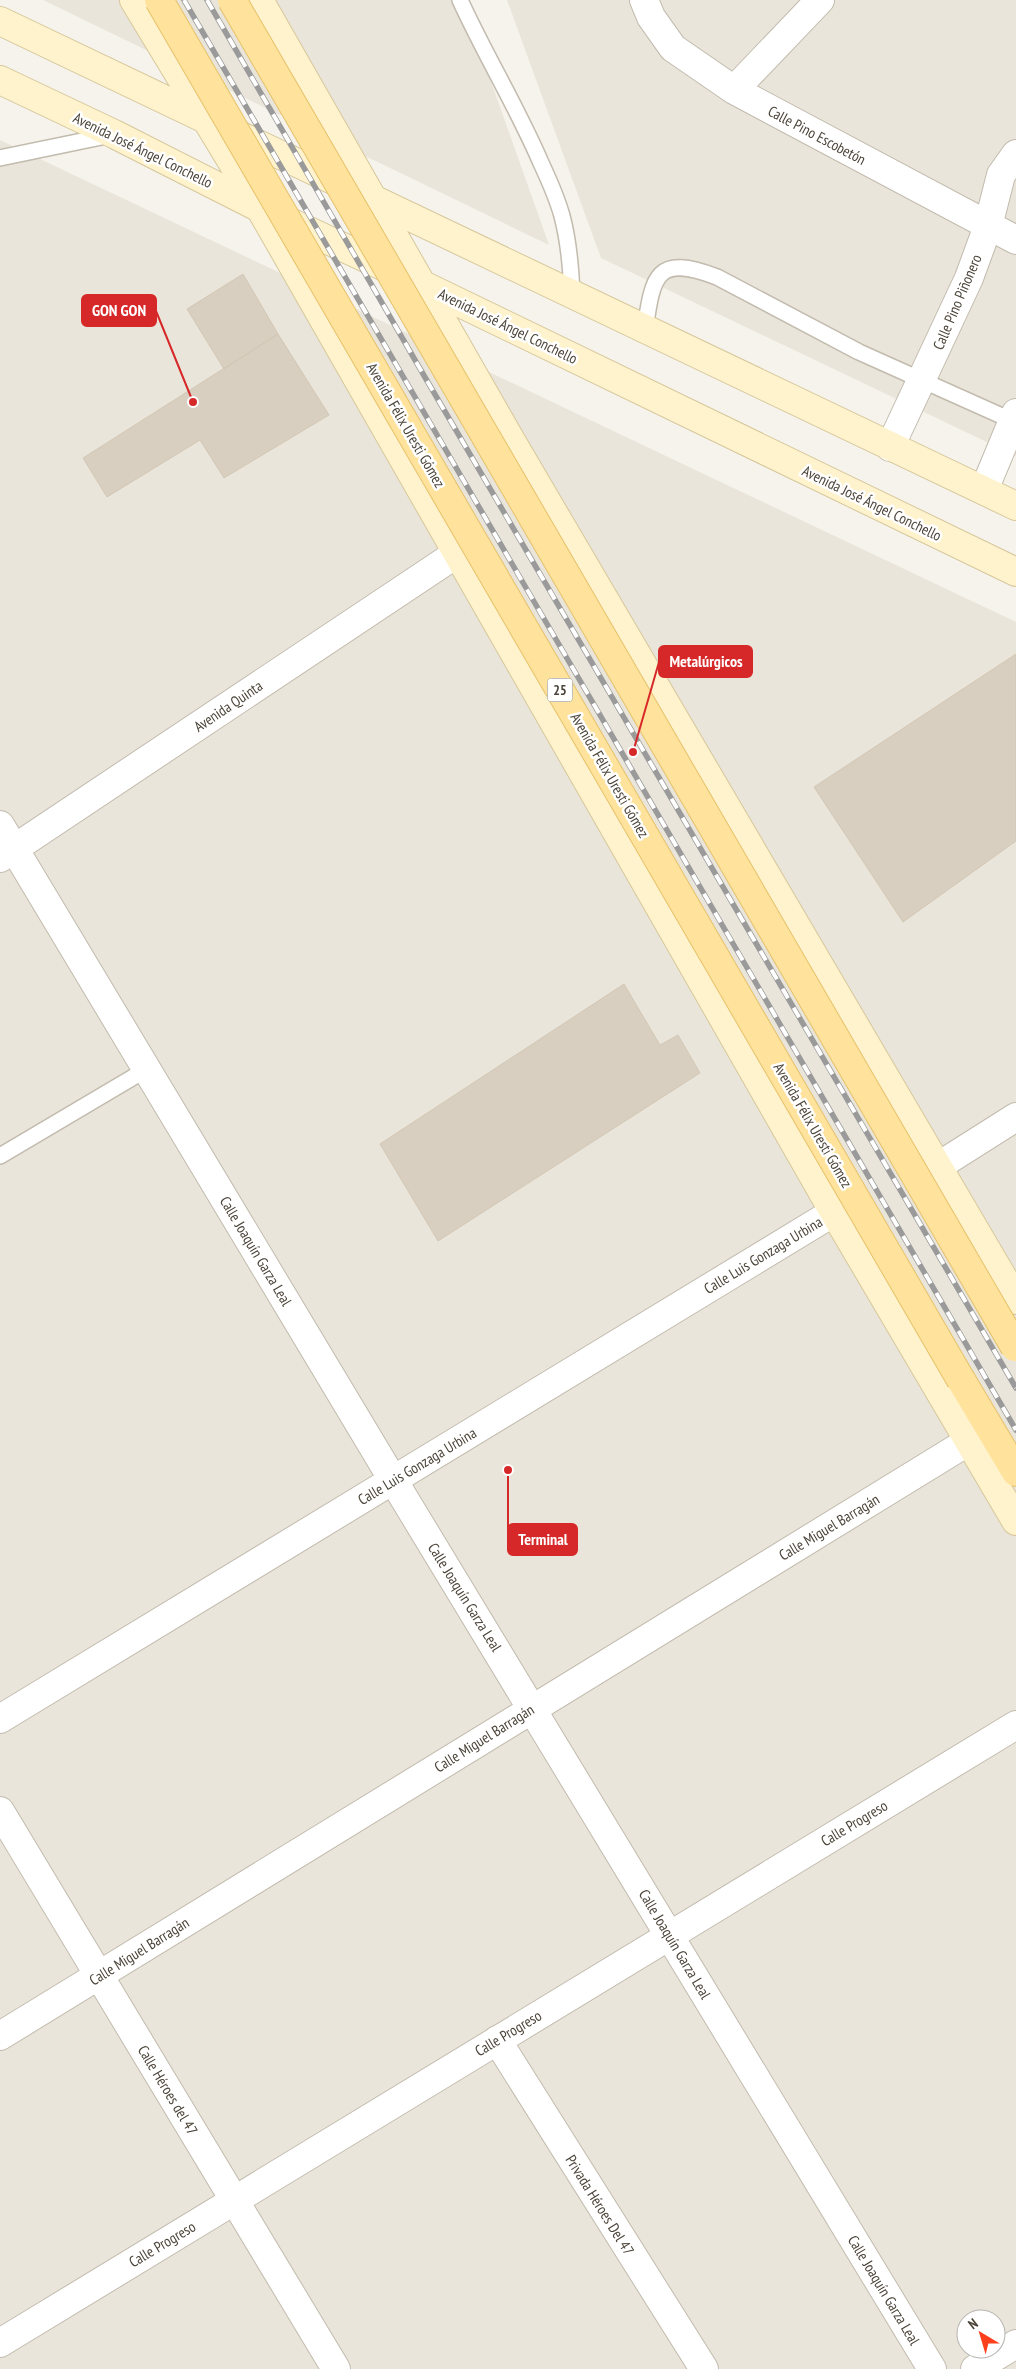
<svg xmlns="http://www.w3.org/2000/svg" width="1016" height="2369" font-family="'PT Sans Narrow',sans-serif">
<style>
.residential{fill:#eae5da;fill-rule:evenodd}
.building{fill:#d8cfc1;stroke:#d3c7b4}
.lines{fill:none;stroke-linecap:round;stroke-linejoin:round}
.lane-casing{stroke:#c2bbae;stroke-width:18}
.street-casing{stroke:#c2bbae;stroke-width:30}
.secondary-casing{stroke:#d6c79b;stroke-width:30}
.primary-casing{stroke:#e6c16a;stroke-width:30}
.lane{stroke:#fff;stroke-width:15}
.street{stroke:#fff;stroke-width:28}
.secondary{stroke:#fff3cd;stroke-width:28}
.primary{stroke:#ffe39c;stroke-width:28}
.rail-casing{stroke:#9a9a9a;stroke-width:5.5}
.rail{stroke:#fff;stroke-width:4;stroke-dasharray:11;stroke-linecap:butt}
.primary-bridge-casing{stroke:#e6c16a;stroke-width:30;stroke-linecap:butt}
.primary-bridge{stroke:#ffe39c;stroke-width:28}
.labels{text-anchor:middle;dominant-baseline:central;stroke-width:5;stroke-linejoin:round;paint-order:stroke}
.shield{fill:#fff;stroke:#817c74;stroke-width:1}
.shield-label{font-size:14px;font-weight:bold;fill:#4b4439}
.street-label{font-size:15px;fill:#4b4439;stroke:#fff}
.leader{fill:none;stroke:#d62828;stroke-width:2}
.callout-dot{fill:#d62828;stroke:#fff;stroke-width:2}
.callout{fill:#d62828;stroke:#d62828;stroke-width:2}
.callout-label{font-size:16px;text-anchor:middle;font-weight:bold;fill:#fff}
</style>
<rect width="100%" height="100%" fill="#f6f3ec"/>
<!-- residential -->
<path class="residential" d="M43 0H462L549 245Z
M507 0H1016V456L601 258Z
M0 140 1016 622V2369H0ZM966 2319H996V2349H966Z"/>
<!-- building -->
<path class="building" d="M243 274 278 334 224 369 187 309Z
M278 334 329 415 224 478 200 440 107 497 83 458Z
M1016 654V841L903 922 814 787Z
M624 984 660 1045 678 1035 700 1073 438 1241 380 1144Z"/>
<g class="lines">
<!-- lane casing -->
<g class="lane-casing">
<path id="lane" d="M460 0C485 55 517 107 541 163 549 180 557 198 562 216 569 242 571 268 572 295
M0 158 111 135
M645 329C653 275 656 254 717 277L859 352 1013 421
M0 1156 147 1069"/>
</g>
<!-- street casing -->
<g class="street-casing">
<path id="street" d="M644 0 651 17 673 48 734 90 1016 240
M734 90 820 0
M890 447 969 278 988 226 1001 175 1016 154
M984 490 1016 413
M0 825 393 1480 932 2369
M0 858 456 554
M937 1167 1016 1117
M0 1719 834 1212
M0 1811 336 2369
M0 2036 969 1441
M497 2040 704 2369
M0 2343 1016 1725
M975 2369 1016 2344"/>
</g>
<!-- secondary casing -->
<g class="secondary-casing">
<path id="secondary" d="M134 0 260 208 834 1212 1016 1521
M259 0 510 439 1016 1300
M0 21 1016 506
M0 80 114 134 260 208 421 284 1016 572"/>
</g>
<!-- primary casing -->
<g class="primary-casing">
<path id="primary" d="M961 1380 1016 1472"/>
</g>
<!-- lane -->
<use href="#lane" class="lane"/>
<!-- street -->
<use href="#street" class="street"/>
<!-- secondary -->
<use href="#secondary" class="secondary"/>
<!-- primary -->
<use href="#primary" class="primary"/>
<!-- rail casing -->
<g class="rail-casing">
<path id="rail" d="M184 0 1016 1430
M207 0 426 379 1016 1388"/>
</g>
<!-- rail -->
<use href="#rail" class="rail"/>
<!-- primary-bridge casing -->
<g class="primary-bridge-casing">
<path id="primary-bridge" d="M159 0 961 1380
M232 0 1015 1347"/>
</g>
<!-- primary-bridge -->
<use href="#primary-bridge" class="primary-bridge"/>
</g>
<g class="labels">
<!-- shield labels -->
<rect class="shield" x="547.5" y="678.5" width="25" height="23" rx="4"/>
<g class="shield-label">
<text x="560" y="690">25</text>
</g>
<!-- street labels -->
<g class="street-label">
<text transform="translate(817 135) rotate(28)">Calle Pino Escobetón</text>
<text transform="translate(143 150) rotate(26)">Avenida José Ángel Conchello</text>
<text transform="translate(957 302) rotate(-67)">Calle Pino Piñonero</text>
<text transform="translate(508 326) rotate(26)">Avenida José Ángel Conchello</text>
<text transform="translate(406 425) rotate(60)">Avenida Félix Uresti Gómez</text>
<text transform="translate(872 503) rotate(26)">Avenida José Ángel Conchello</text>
<text transform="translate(228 706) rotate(-34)">Avenida Quinta</text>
<text transform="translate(610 775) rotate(60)">Avenida Félix Uresti Gómez</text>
<text transform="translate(813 1125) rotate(60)">Avenida Félix Uresti Gómez</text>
<text transform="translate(256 1251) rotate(59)">Calle Joaquín Garza Leal</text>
<text transform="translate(763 1255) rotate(-31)">Calle Luis Gonzaga Urbina</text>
<text transform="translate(417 1466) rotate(-31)">Calle Luis Gonzaga Urbina</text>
<text transform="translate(829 1527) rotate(-31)">Calle Miguel Barragán</text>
<text transform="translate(465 1597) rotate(58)">Calle Joaquín Garza Leal</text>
<text transform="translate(484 1738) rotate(-32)">Calle Miguel Barragán</text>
<text transform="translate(854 1823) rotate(-31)">Calle Progreso</text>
<text transform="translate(675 1944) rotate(59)">Calle Joaquín Garza Leal</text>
<text transform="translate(139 1951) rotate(-32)">Calle Miguel Barragán</text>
<text transform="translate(508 2033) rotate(-31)">Calle Progreso</text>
<text transform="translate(168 2090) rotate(59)">Calle Héroes del 47</text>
<text transform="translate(600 2205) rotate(58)">Privada Héroes Del 47</text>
<text transform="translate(162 2244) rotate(-31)">Calle Progreso</text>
<text transform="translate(884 2290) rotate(59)">Calle Joaquín Garza Leal</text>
</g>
</g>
<!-- callouts -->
<path class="leader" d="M193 402L156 311M633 752L659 662M508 1470L508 1540"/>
<g class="callout-dot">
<circle cx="193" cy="402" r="5"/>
<circle cx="633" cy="752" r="5"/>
<circle cx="508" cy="1470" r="5"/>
</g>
<g class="callout">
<rect x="82" y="295" width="74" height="31" rx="5"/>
<rect x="659" y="646" width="93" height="31" rx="5"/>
<rect x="508" y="1524" width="69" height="31" rx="5"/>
</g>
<g class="callout-label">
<text x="119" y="316">GON GON</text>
<text x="706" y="667">Metalúrgicos</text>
<text x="543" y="1545">Terminal</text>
</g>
<!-- north arrow -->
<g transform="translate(981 2334) rotate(322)"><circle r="24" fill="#ffffff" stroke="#b7b4b0"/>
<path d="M0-4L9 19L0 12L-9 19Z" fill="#fc3f1d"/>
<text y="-8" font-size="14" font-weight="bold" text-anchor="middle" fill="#4b4439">N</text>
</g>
</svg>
